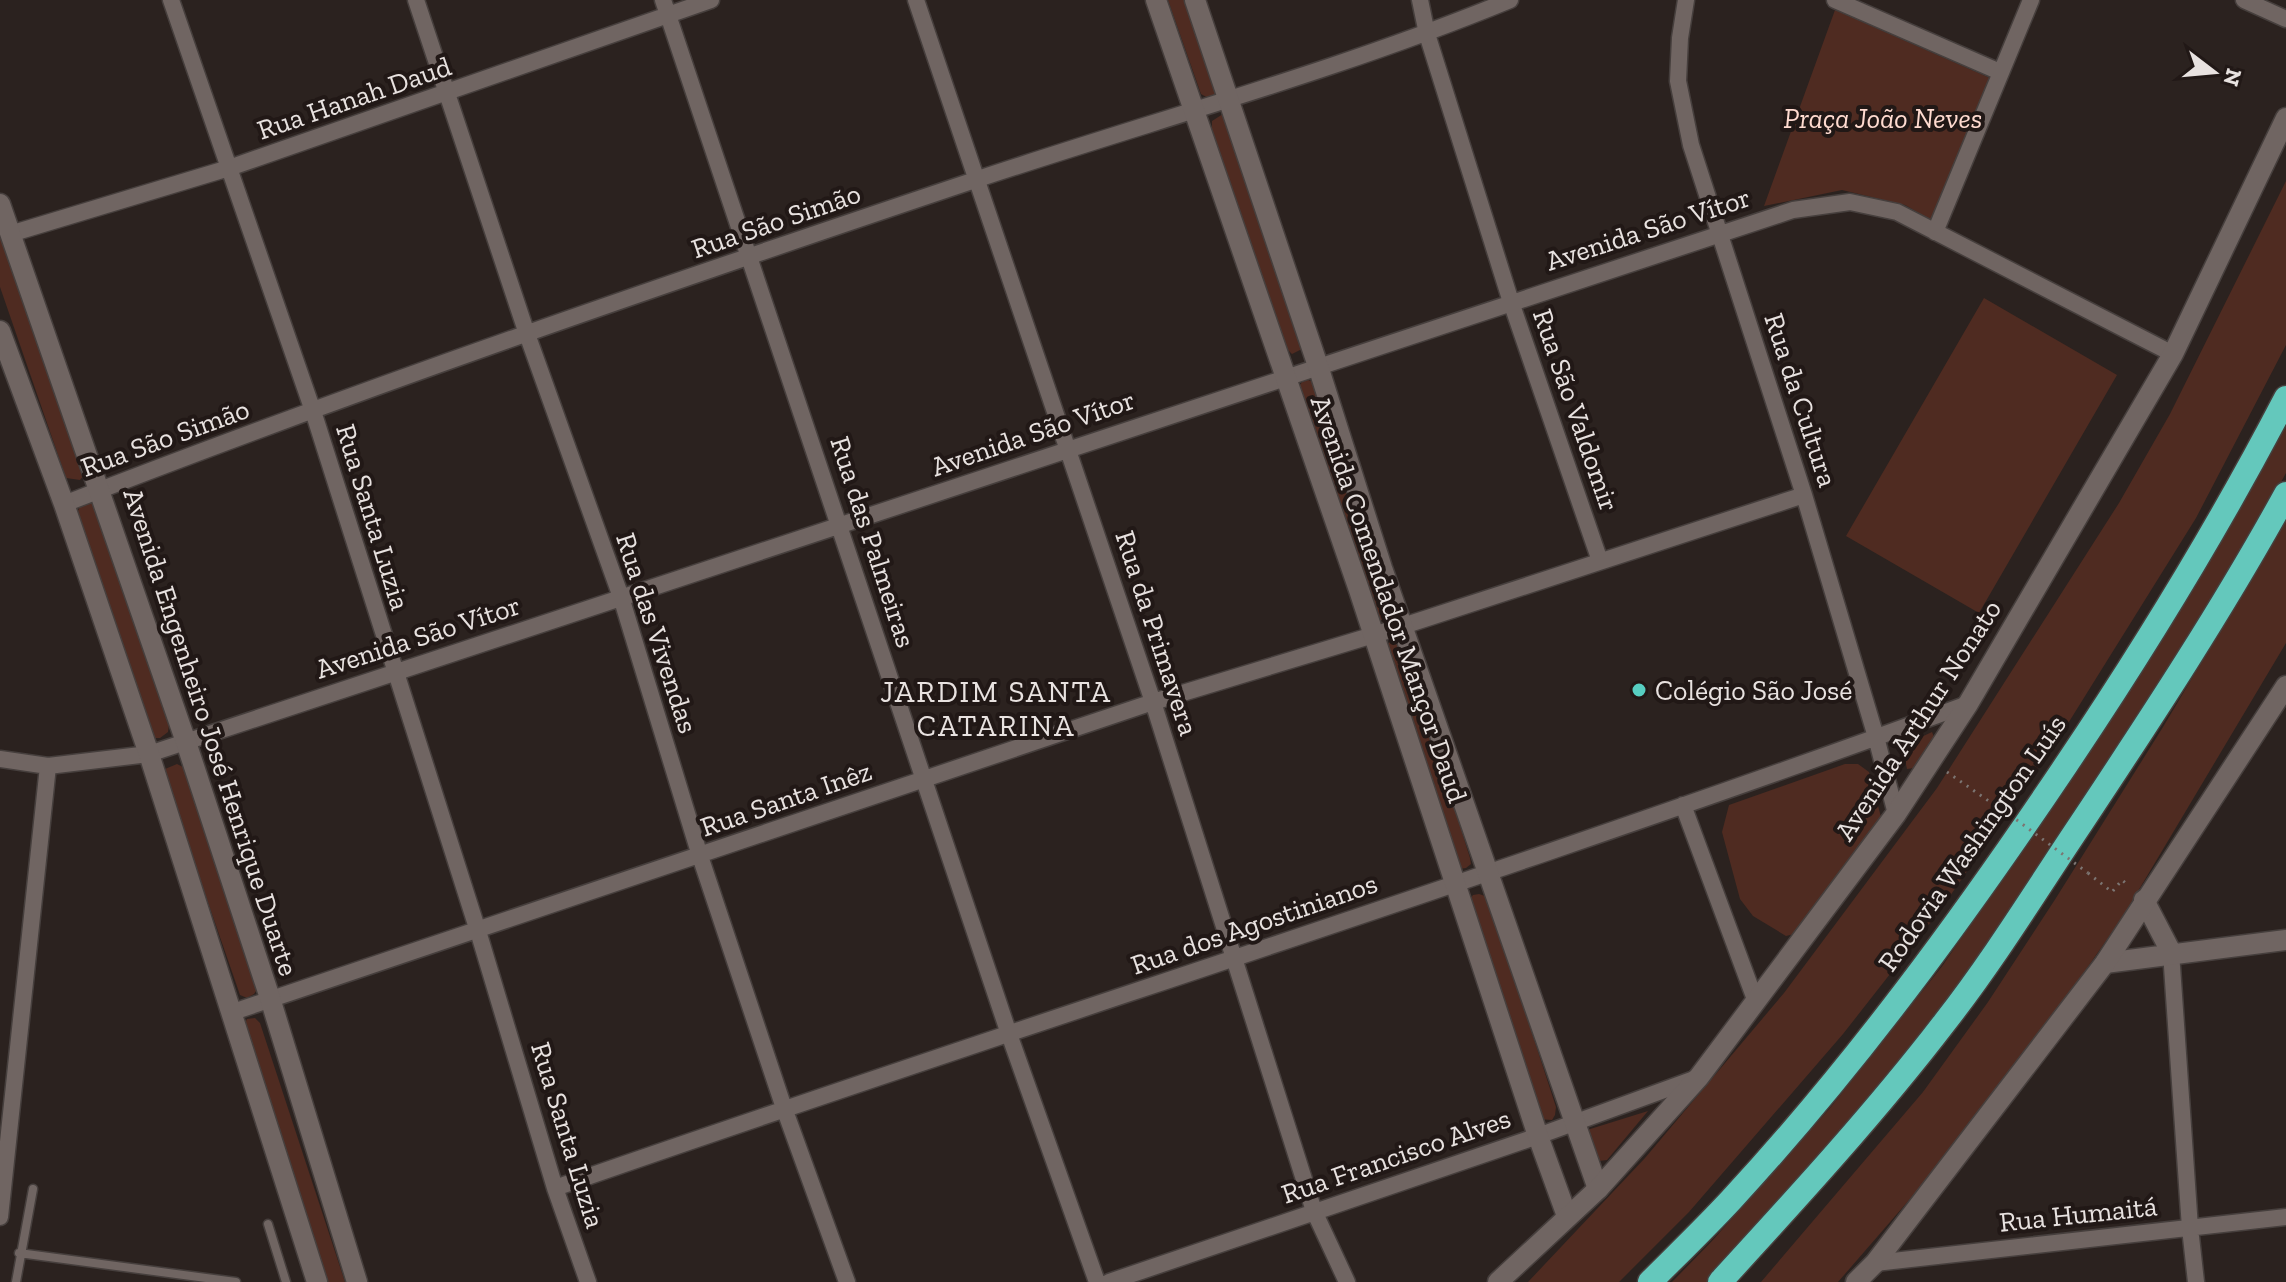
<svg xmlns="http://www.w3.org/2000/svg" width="2286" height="1282" font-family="'Zilla Slab',serif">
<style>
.green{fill:#4f2b21}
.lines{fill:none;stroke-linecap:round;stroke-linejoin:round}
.service-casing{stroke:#463f3d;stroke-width:11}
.minor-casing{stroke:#463f3d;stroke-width:19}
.tertiary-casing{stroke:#463f3d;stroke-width:23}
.secondary-casing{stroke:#463f3d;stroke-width:23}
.motorway-casing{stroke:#463f3d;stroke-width:27}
.path{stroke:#7c7572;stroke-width:3;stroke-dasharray:2 6;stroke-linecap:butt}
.service{stroke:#706562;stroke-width:8}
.minor{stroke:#706562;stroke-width:16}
.tertiary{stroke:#706562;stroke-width:20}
.secondary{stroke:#706562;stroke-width:20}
.motorway{stroke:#64c8bc;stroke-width:24}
.path-bridge{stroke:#7c7572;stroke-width:3;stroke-dasharray:2 6;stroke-linecap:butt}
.poi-dot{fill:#57cec1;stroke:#211816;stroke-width:3}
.labels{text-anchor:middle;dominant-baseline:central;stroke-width:8;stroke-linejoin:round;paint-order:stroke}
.street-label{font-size:28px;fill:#e8e2e0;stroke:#211816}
.park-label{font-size:28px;font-style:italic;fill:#ffdbd0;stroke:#211816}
.poi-label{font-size:28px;fill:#e8e2e0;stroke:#211816;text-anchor:start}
.neighbourhood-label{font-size:30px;letter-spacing:2px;fill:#e8e2e0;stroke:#211816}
</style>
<rect width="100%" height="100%" fill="#2b221f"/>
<!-- green -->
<path class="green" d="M1168 0H1188L1219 92 1214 98H1208L1201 94Z
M1835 10 1990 78 1931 220 1905 205 1842 190 1764 206Z
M1223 114 1302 341V349L1292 354 1286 348 1278 330 1212 129V121Z
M2286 181V345L2196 518 2062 733 1941 909 1843 1034 1689 1212 1619 1282H1528L1645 1158 1784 993 1937 788 2119 503 2170 414Z
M0 221 84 475 80 480 66 478 0 287Z
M1984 298 2117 375 1979 613 1846 536Z
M1308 380 1316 383 1391 613 1387 620H1380L1372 617 1297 389 1302 382Z
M2286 420V473L2231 572 2187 647 1969 974 1851 1121 1707 1282H1672L1712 1241 1830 1108 1943 965 2149 660 2200 578Z
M90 502 96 506 103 522 169 725 168 732 160 738H151L78 511 81 504Z
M2286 520V643L2122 918 2036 1041 1936 1169 1838 1282H1761L1923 1092 1988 1002 2056 898 2163 727Z
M1397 638 1403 641 1470 858 1471 864 1466 868 1459 869 1387 644Z
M1932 732 1934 737 1914 768 1907 769 1902 746Z
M177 764 183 767 258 988 254 994 247 998 240 995 164 775 165 769Z
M1845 764H1858L1869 772 1881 817 1798 933 1786 936 1753 916 1740 899 1722 832 1729 805Z
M1479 894 1488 897 1556 1107 1555 1115 1552 1120 1538 1119 1467 903 1473 895Z
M255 1018 260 1023 345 1282H325L244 1025 247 1019Z
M1648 1111 1607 1160 1599 1161 1585 1139 1587 1130Z"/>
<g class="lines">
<!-- service casing -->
<g class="service-casing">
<path id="service" d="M268 1224 286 1282
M19 1253 236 1282
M16 1282 33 1189"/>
</g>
<!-- minor casing -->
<g class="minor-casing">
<path id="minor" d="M171 0 313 411 478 931 555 1188 588 1282
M416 0 527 334 621 597 700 856 784 1108 847 1282
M663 0 1009 1034 1097 1282
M916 0 1153 702 1314 1211 1347 1282
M1420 0 1427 34 1511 302 1600 561
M1686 0 1680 38 1678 81 1691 145 1804 495 1876 737 1896 814
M1835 0 2000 72
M2244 0 2286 19
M1935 232 2031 0
M10 234 229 168 711 0
M64 504C365 387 671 282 978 179 1155 120 1337 71 1510 0
M0 759 48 766 149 754 1793 210 1850 202 1897 212 2173 354
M1683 805 1756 1002
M2171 952 2190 1228 2196 1282
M233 1012 1153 702 1403 626 1804 495
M555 1188C1025 1024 1501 875 1968 704
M0 1217 48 766
M1875 1263 2286 1217
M1109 1282 1538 1136 1697 1078"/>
</g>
<!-- tertiary casing -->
<g class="tertiary-casing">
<path id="tertiary" d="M1156 0 1359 590 1538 1136 1567 1216
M1195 0 1318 366 1382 568 1598 1189
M0 204 186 742 270 998 357 1282
M0 331 64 504 149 754 317 1282
M2144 900 2171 952
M2105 963 2286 940"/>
</g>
<!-- secondary casing -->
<g class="secondary-casing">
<path id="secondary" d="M1498 1282 1598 1189 1699 1077 1896 814 1968 704 2173 354 2286 118
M1856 1282 1875 1263 2105 963 2286 686"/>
</g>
<!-- motorway casing -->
<g class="motorway-casing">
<path id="motorway" d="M1650 1282C1677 1255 1705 1228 1731 1200 1855 1066 1964 917 2066 765 2146 646 2220 525 2286 398
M1720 1282C1797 1198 1876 1112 1945 1022 1995 958 2037 889 2082 822 2153 715 2224 607 2286 494"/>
</g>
<!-- path -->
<path class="path" d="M1947 772 2006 813
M2088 873 2112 892 2122 880 2129 886"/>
<!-- service -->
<use href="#service" class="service"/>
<!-- minor -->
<use href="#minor" class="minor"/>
<!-- tertiary -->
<use href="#tertiary" class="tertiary"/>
<!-- secondary -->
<use href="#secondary" class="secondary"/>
<!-- motorway -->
<use href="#motorway" class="motorway"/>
<!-- path-bridge -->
<path class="path-bridge" d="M2010 815 2088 873"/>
</g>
<!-- markers -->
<circle class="poi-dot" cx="1639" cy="690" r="8"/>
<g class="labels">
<!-- street labels -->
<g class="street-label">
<text transform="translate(354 98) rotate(-19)">Rua Hanah Daud</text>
<text transform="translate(776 221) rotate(-19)">Rua São Simão</text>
<text transform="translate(1648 229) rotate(-18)">Avenida São Vítor</text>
<text transform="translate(1801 400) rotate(72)">Rua da Cultura</text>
<text transform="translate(1576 410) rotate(71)">Rua São Valdomir</text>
<text transform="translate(1033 433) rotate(-19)">Avenida São Vítor</text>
<text transform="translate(165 438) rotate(-20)">Rua São Simão</text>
<text transform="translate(373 517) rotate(73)">Rua Santa Luzia</text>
<text transform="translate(873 542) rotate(72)">Rua das Palmeiras</text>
<text transform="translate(1389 599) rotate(71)">Avenida Comendador Mançor Daud</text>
<text transform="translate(657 633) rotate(72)">Rua das Vivendas</text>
<text transform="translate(1157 633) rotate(72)">Rua da Primavera</text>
<text transform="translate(418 637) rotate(-18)">Avenida São Vítor</text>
<text transform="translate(1918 720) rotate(-57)">Avenida Arthur Nonato</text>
<text transform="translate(211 732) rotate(72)">Avenida Engenheiro José Henrique Duarte</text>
<text transform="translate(786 799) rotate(-19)">Rua Santa Inêz</text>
<text transform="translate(1972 843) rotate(-55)">Rodovia Washington Luís</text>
<text transform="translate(1254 924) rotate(-19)">Rua dos Agostinianos</text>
<text transform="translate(568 1135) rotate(73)">Rua Santa Luzia</text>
<text transform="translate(1396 1156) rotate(-19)">Rua Francisco Alves</text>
<text transform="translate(2078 1214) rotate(-6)">Rua Humaitá</text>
</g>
<!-- park labels -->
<g class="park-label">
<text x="1883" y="118">Praça João Neves</text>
</g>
<!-- poi labels -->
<g class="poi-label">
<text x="1655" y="690">Colégio São José</text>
</g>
<!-- neighbourhood labels -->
<g class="neighbourhood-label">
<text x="996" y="692">JARDIM SANTA<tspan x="996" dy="34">CATARINA</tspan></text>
</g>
</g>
<!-- north arrow -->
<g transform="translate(2214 72) rotate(106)" stroke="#211816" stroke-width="6" paint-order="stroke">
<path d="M0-6L14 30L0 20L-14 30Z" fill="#e8e2e0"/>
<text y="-12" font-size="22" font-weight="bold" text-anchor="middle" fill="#e8e2e0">N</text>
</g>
</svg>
